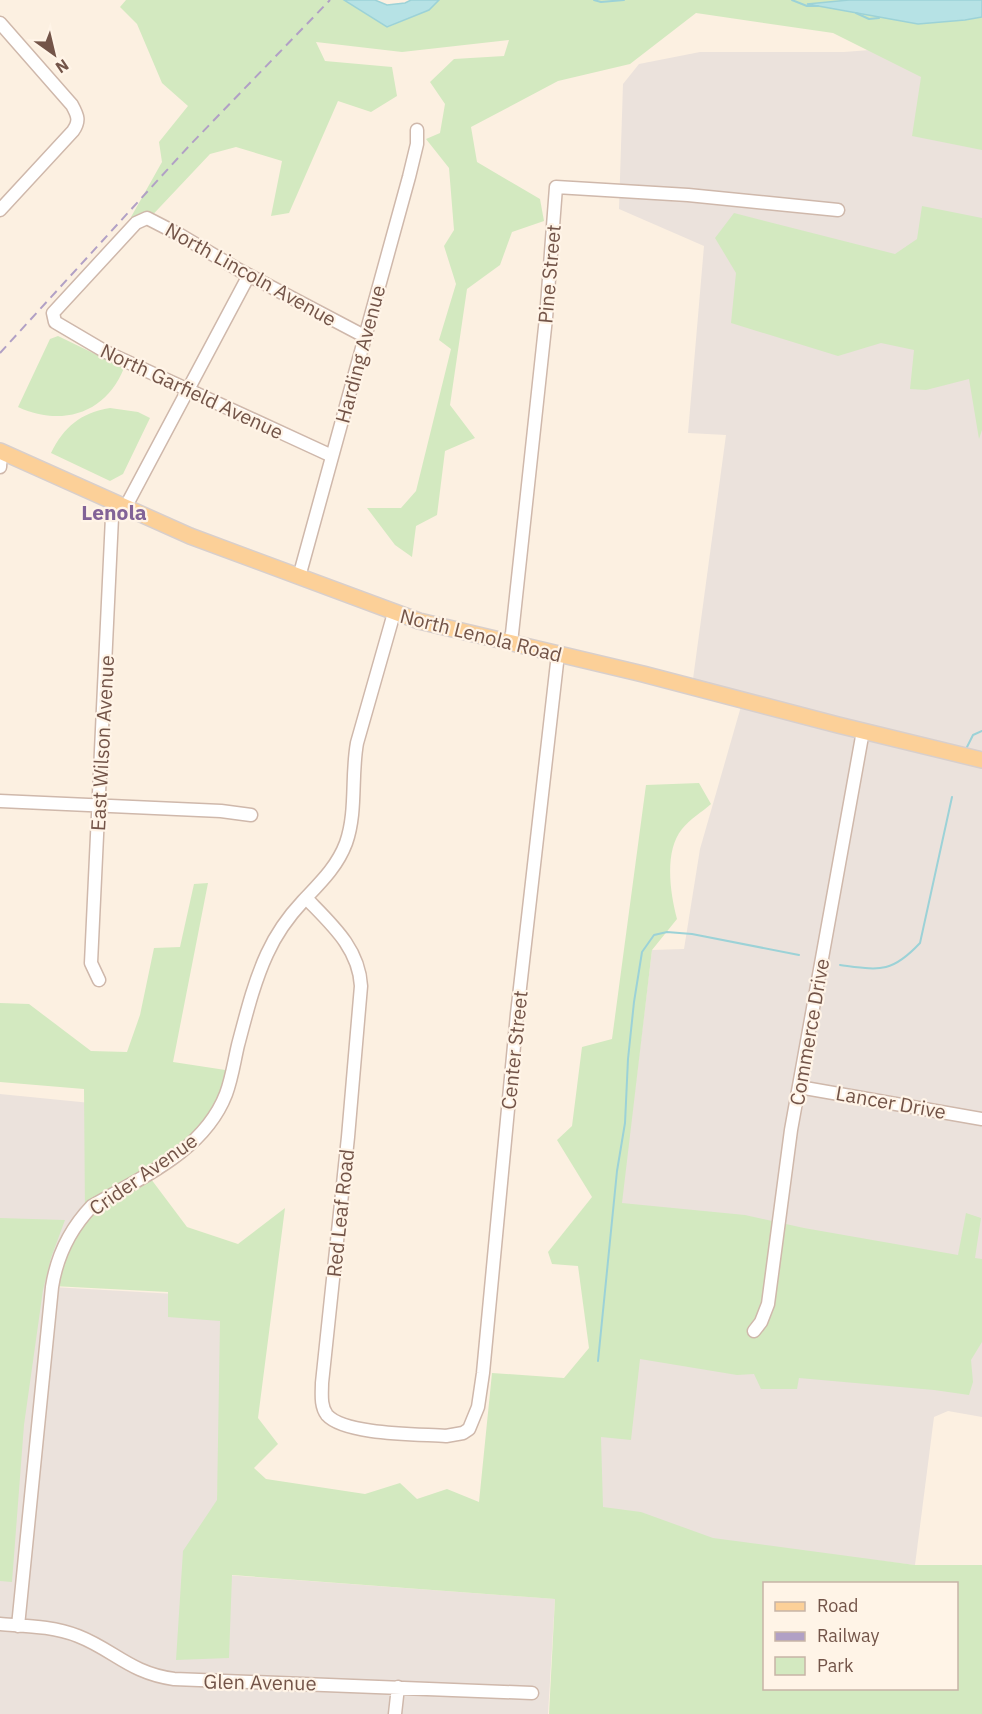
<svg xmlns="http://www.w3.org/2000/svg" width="982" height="1714" font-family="'IBM Plex Sans',sans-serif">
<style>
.industrial{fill:#ebe2dc}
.green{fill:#d3e9c0;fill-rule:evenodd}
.water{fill:#b6e2e5;stroke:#9cd2d7;stroke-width:1.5}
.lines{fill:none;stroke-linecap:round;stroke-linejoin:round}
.stream{stroke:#9cd2d7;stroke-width:2}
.minor-casing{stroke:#cfb8ab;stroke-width:15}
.major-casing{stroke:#d8cfcc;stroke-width:18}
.minor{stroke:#fff;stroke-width:12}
.major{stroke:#fcd098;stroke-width:15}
.rail{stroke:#b1a0c5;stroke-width:2;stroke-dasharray:9 6;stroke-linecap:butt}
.labels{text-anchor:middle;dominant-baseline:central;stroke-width:4.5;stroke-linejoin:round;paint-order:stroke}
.street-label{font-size:20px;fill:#735448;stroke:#fff4e7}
.neighbourhood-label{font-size:21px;font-weight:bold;fill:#826397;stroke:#fff4e7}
</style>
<rect width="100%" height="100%" fill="#fcf0e1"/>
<!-- industrial -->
<path class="industrial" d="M982 32V1417L948 1411 934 1417 915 1565 594 1527 598 1437 621 1203 652 950 684 949 700 849 744 696 693 679 726 435 688 433 704 246 619 209 623 84 639 64 700 52H844L922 46Z
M0 1094 131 1107 52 1287 228 1297 213 1574 555 1599 548 1714H0Z"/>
<!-- green -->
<path class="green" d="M126 0H344L388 27 429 10 439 0H982V150L912 136 921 77 833 33 696 13 630 64 558 81 471 127 477 162 540 199 544 221 512 232 500 265 467 289 450 405 475 438 445 451 437 515 416 526 412 557 395 545 367 508H401L416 491 451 349 439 340 456 284 444 246 454 230 449 168 426 139 440 133 445 104 430 82 454 59 504 56 509 40 402 52 316 42 325 61 392 67 397 96 371 112 338 101 289 213 271 216 282 161 236 147 210 154 144 224 131 217 162 162 159 142 188 106 162 83 137 24 120 7Z
M922 206 982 218V430L979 439 969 379 926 390 910 389 914 350 881 343 838 356 731 323 736 273 715 238 734 213 895 254 917 239Z
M58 336 124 368C106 414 61 427 18 407L50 339Z
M110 408 138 412 150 418 123 474 110 481 51 453C64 427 80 413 110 408Z
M699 783 711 804C702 812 690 819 682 829 664 851 670 893 677 919L652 950 622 1203 745 1215 804 1228 958 1255 966 1213 981 1218 975 1258 982 1259V1342L971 1360 973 1382 969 1395 934 1390 799 1378 797 1389H761L754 1374 737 1375 640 1359 631 1440 601 1437 603 1507 641 1512 713 1538 915 1565H982V1714H549L555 1599 232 1575 229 1658 176 1660 183 1551 217 1500 220 1321 168 1317V1292L53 1286 75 1226 85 1216 84 1089 0 1082V1003L29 1004 91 1051 127 1052 140 1015 154 948 180 947 194 884 208 883 173 1062 232 1071 193 1142 145 1171 187 1227 238 1244 285 1208 258 1418 278 1444 254 1468 266 1479 365 1494 400 1483 417 1499 447 1489 479 1502 492 1373 564 1378 589 1348 578 1266 552 1264 548 1252 592 1197 557 1140 572 1126 582 1047 612 1039 646 785ZM764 1584H956V1688H764Z
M0 1218 65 1220 51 1258 43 1290 24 1425 12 1582 0 1581Z"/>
<!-- water -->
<path class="water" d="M344 0H375L387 5 405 3 411 0H439L429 10 387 27Z
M849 0H982V17L965 20 918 24 807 4Z"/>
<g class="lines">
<!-- stream -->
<path class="stream" d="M594 0 601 2 624 0
M792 0 807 6H818
M856 13 869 19 879 18
M967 747 973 735 982 731
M840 965C879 970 891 974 920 943L952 797
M598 1361 617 1171 625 1123 628 1059 634 1002 642 952 654 935 667 932 692 934 799 955"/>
<!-- minor casing -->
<g class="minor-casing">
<path id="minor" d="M0 23 72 105C78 116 80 121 73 131L0 210
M332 456 106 352 55 322 53 313 136 223 147 218 180 235 239 270 366 337
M0 467 1 452
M125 508 249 275
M299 577 409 177 417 144V130
M511 643 546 318 556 187 688 195 838 210
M0 801 221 811 251 815
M306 898C331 924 359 948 361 986L348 1137 322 1383C322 1393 320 1406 327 1415 345 1435 419 1434 446 1436L463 1433 469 1429 478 1407 483 1373 517 1014 558 654
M99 980 91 963 112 517 116 504
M799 1087 982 1119
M754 1331 761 1322 768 1304 791 1130 863 731
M0 1624C26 1626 53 1626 78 1636 114 1650 130 1673 174 1679L532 1693
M18 1626 52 1287C57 1255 70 1229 92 1206 142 1177 204 1151 226 1094 232 1078 234 1062 238 1045 246 1015 254 982 267 954 276 934 288 917 303 901 320 883 337 867 346 843 357 812 351 776 357 743L394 613
M395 1714 398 1687"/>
</g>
<!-- major casing -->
<g class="major-casing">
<path id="major" d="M0 451 190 536 419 621 643 674 838 725 982 760"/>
</g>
<!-- minor -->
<use href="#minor" class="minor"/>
<!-- major -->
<use href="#major" class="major"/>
<!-- rail -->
<path class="rail" d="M0 353 189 146 330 0"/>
</g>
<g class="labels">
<!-- street labels -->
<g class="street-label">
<text transform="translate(251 274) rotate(29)">North Lincoln Avenue</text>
<text transform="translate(549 274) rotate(-85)">Pine Street</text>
<text transform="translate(360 354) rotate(-75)">Harding Avenue</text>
<text transform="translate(192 391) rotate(25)">North Garfield Avenue</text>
<text transform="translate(481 635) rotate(14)">North Lenola Road</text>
<text transform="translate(102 743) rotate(-87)">East Wilson Avenue</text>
<text transform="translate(809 1032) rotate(-80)">Commerce Drive</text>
<text transform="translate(514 1050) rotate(-84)">Center Street</text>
<text transform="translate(891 1102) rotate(10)">Lancer Drive</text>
<text transform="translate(143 1174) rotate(-35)">Crider Avenue</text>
<text transform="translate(340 1213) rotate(-84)">Red Leaf Road</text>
<text transform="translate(260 1682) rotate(1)">Glen Avenue</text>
</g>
<!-- neighbourhood labels -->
<g class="neighbourhood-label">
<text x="114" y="512">Lenola</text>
</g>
</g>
<!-- legend -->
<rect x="763" y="1582" width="195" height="108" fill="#fff4e7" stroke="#c7b4a7" stroke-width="1.5"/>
<rect x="775" y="1602" width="30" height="9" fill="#fcd098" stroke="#c7b4a7" stroke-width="1.5"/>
<text x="817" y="1612" font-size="18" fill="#735448">Road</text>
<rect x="775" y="1632" width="30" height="9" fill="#b1a0c5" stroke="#c7b4a7" stroke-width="1.5"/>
<text x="817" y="1642" font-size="18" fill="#735448">Railway</text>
<rect x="775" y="1657" width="30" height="18" fill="#d3e9c0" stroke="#c7b4a7" stroke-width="1.5"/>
<text x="817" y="1672" font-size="18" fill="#735448">Park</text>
<!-- north arrow -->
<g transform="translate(54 54) rotate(146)" stroke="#fff4e7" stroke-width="4.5" paint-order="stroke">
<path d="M0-4.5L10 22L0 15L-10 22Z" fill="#735448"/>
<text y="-9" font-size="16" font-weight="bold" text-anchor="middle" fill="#735448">N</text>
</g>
</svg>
